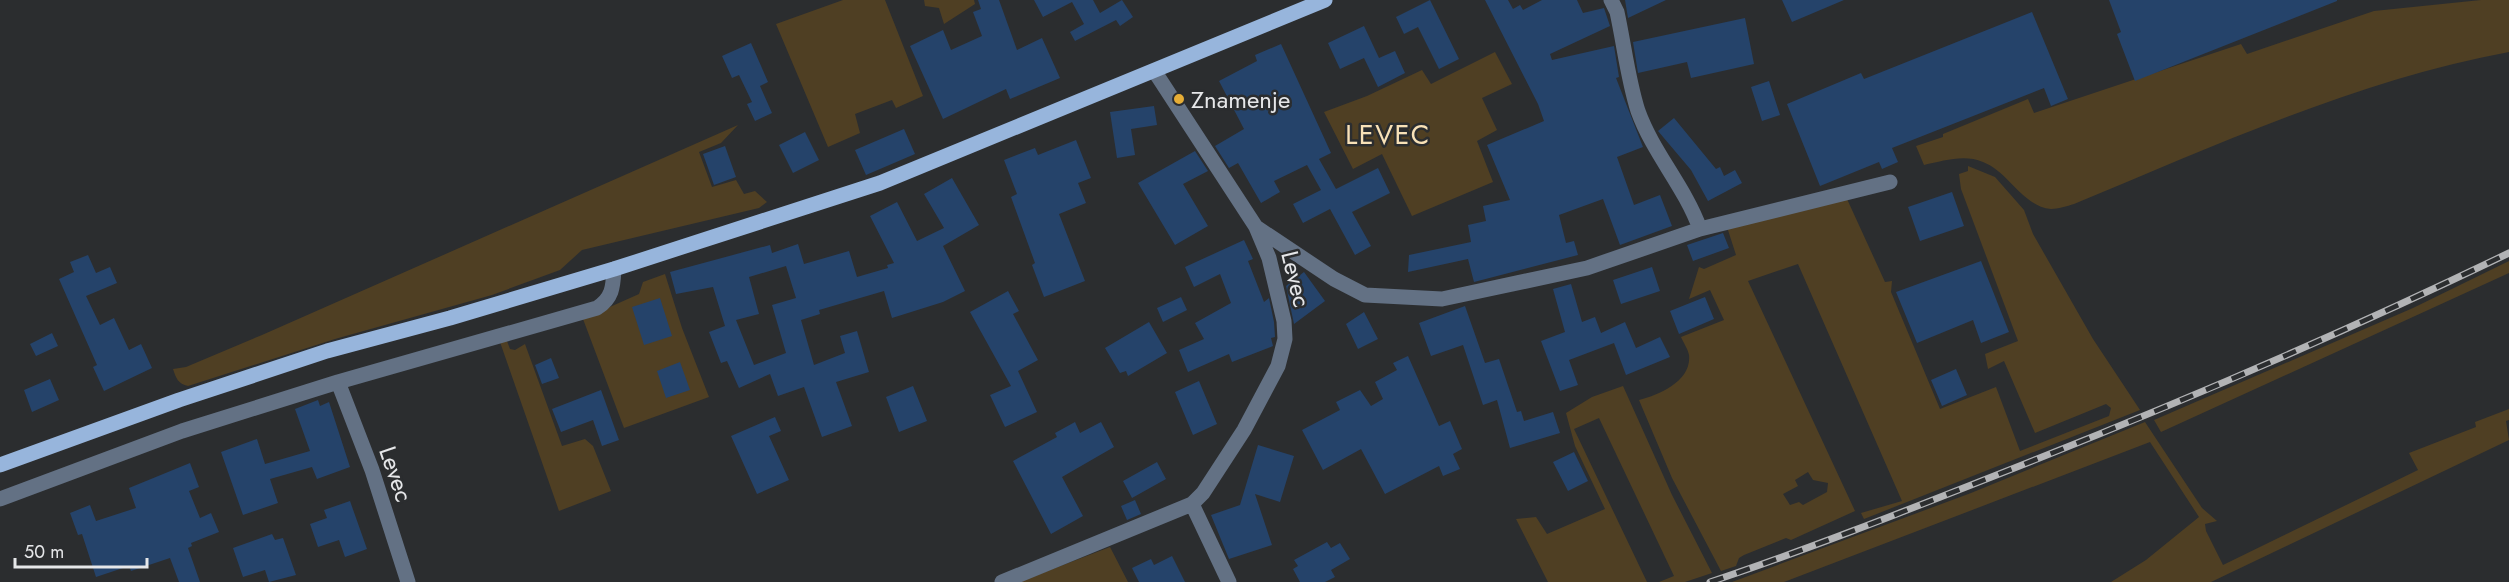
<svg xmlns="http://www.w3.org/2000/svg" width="2509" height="582" font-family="Jost,sans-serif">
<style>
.green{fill:#4f3f23;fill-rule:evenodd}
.building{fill:#25436a;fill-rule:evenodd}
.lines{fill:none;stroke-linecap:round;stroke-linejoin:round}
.minor{stroke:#637184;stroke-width:15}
.major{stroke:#97b5dc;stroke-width:15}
.rail-casing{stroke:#b2b3b5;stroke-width:7}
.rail{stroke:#2b2d2f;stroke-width:4.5;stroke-dasharray:14;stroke-linecap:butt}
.poi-dot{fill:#e6ad36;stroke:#2b2d2f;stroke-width:2}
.labels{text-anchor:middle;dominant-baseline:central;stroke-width:5;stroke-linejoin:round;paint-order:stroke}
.poi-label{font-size:24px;fill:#e6e7e9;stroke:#2b2d2f;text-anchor:start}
.street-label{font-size:24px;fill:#e6e7e9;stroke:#2b2d2f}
.quarter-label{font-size:27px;letter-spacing:1.5px;fill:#f8e1b7;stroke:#2b2d2f}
</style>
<rect width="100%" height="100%" fill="#2b2d2f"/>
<!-- green -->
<path class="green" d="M843 0H885L923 96 896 108 892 100 855 114 860 133 828 147 776 24Z
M924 0H974L975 4 944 24 939 8 925 6Z
M2481 0H2509V52C2358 80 2214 146 2074 204 2067 206 2058 209 2051 209 2022 206 2009 172 1983 162 1964 154 1943 161 1924 165L1916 146 1943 137V134L2028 99 2034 113 2241 44 2247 54 2374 11Z
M1495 52 1512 84 1482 98 1497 130 1477 141 1493 182 1412 216 1382 154 1353 169 1324 112 1367 96 1422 70 1431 84Z
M738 125 721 143 699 152 712 187 736 180 744 194 755 191 767 202 759 208 582 250 560 270 492 295 335 339 188 386C178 384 176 378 173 369L186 367 262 335Z
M1968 166 1995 177 2024 210 2033 234 2093 339 2140 410 1864 519 1861 513 1902 501 1798 264 1748 281 1855 511 1791 540 1786 538 1744 555 1739 558 1736 566 1721 571 1672 478 1639 400C1659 395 1692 381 1689 355 1688 349 1683 342 1681 337L1724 320 1710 290 1689 299 1699 267 1704 269 1736 255 1727 227 1847 199 1885 282 1892 281 1891 292 1940 409 1996 387 2020 451 2109 416 2111 408 2106 404 2035 433 2004 361 1988 369 1985 354 2018 341 1961 189 1959 174 1968 171ZM1808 472 1813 480 1828 483 1827 492 1803 505 1799 502 1790 505 1783 494 1798 486 1795 480Z
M2509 261V273L2161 432 2154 420 2413 308Z
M665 274 682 328 709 397 624 428 583 319 639 294 643 282Z
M507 341 510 349 515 350 525 344 562 446 585 439 593 446 611 491 559 511 500 342Z
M1623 386 1672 495 1712 573 1685 582H1659L1674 576 1599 418 1574 429 1647 582H1548L1516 519 1536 517 1547 534 1605 509 1575 446 1566 413 1592 397Z
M2509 409V420L2506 421 2509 440 2211 582H2111L2146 560 2199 517 2150 442 1784 582H1732L1971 493 2145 422 2202 508 2217 521 2205 524 2206 531 2223 565 2418 470 2409 453 2476 427 2475 422Z
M1110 547 1128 582H1019Z"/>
<!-- building -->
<path class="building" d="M978 0H999L1017 50 1042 38 1060 78 1010 99 1006 89 943 119 910 46 943 30 951 50 982 36 973 12 981 9Z
M1034 0H1093L1100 13 1122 0 1133 17 1120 26 1116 20 1075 41 1070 32 1084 24 1072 2 1043 17Z
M1430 0 1459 59 1439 69 1418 27 1404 34 1396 17Z
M1485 0H1508L1513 9 1520 5 1523 10 1542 0H1577L1583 13 1604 8 1610 26 1550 54 1552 60 1614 46 1619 77 1616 78 1643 147 1617 157 1634 205 1660 195 1672 226 1620 245 1603 199 1559 215 1566 243 1574 241 1578 255 1474 282 1468 259 1408 272 1409 255 1471 242 1468 225 1486 221 1483 206 1510 200 1487 145 1544 121 1538 104Z
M1625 0H1666L1628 18Z
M1782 0H1844L1792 22Z
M2109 0H2337V1L2135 81 2117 34 2121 32Z
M2032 12 2068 99 2051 106 2044 88 1892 148 1898 162 1882 169 1879 162 1820 186 1787 104 1861 73 1864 79Z
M1745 18 1754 64 1691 78 1687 62 1638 73 1633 42Z
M1364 26 1379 58 1395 51 1405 73 1378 87 1364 58 1340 69 1328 43Z
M751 43 768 82 760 86 772 113 755 121 747 104 752 102 739 75 732 78 722 56Z
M1281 44 1331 153 1319 159 1336 189 1378 168 1390 193 1352 212 1371 246 1355 255 1330 209 1303 223 1293 204 1321 190 1307 165 1274 181 1280 192 1261 203 1238 163 1229 168 1215 146 1244 129 1219 81 1257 61 1255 55Z
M1769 81 1780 115 1762 121 1751 87Z
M1154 106 1157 125 1131 129 1135 155 1117 158 1110 112Z
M1674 118 1716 169 1720 167 1724 176 1735 170 1742 183 1708 201 1691 170 1658 131Z
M904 129 915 154 866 175 855 150Z
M805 132 819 160 793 173 779 145Z
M1076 140 1091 178 1078 183 1086 203 1059 214 1085 281 1044 297 1032 265 1035 263 1011 197 1017 194 1004 160 1035 148 1038 155Z
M725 146 736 177 714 185 703 154Z
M1195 151 1208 171 1183 184 1208 226 1175 245 1138 183Z
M952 178 979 225 943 246 965 291 943 302 892 318 884 291 819 310 820 314 801 320 814 365 845 353 840 336 857 331 869 372 836 382 852 426 822 437 804 387 778 396 770 374 739 388 727 361 721 363 709 332 725 326 713 287 676 294 670 272 770 245 772 253 798 244 804 264 849 251 857 277 888 268 887 265 894 263 870 216 897 202 917 241 944 228 924 194ZM786 266 796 298 772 305 786 353 754 365 736 320 759 314 749 277Z
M1952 192 1964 226 1920 241 1908 207Z
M1723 233 1729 248 1693 261 1687 245Z
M1244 240 1253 259 1248 261 1264 302 1269 298 1274 322 1275 337 1271 338 1273 346 1232 362 1229 354 1188 372 1179 350 1204 339 1195 323 1231 303 1220 274 1194 287 1185 267Z
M88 255 96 273 110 267 117 283 86 296 100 325 114 318 129 350 141 344 152 368 104 391 93 367 97 365 59 279 74 272 70 262Z
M1981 261 2009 332 1981 343 1973 320 1917 343 1896 292Z
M1652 267 1660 291 1621 304 1613 280Z
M1304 272 1325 301 1294 324 1286 286Z
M1571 284 1582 322 1595 317 1601 333 1625 322 1636 348 1660 337 1670 357 1626 375 1614 343 1569 360 1578 385 1560 391 1541 341 1565 332 1553 289Z
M1008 291 1019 311 1013 314 1038 360 1018 371 1037 412 1005 427 990 395 1011 386 970 312Z
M1181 297 1187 310 1163 322 1157 308Z
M1705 297 1714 319 1679 334 1670 311Z
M660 298 672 336 644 345 632 307Z
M1465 306 1485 363 1499 359 1517 412 1521 411 1524 421 1553 412 1560 433 1510 448 1497 400 1483 405 1463 345 1431 356 1419 323Z
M1364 312 1378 339 1358 349 1346 324Z
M1149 322 1167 353 1128 376 1126 371 1120 373 1105 348Z
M52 333 58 346 36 356 30 344Z
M1408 356 1439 426 1450 421 1462 449 1453 454 1460 469 1443 476 1439 466 1385 494 1361 449 1323 470 1302 430 1340 410 1336 402 1360 390 1371 406 1383 399 1375 382 1397 370 1393 363Z
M551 358 559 378 542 384 535 365Z
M680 362 690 390 666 398 657 371Z
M1956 369 1967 395 1942 406 1931 380Z
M50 379 59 400 32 412 24 390Z
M1199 381 1217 424 1193 435 1175 392Z
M913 386 927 421 899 432 886 397Z
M601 390 619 440 602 446 593 420 561 432 552 409Z
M318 400 320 406 329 402 350 467 317 479 312 467 270 479 278 503 243 515 221 452 257 439 265 464 310 451 295 409Z
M775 417 781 431 769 436 789 480 757 494 731 436Z
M1075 422 1080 433 1101 422 1114 447 1062 477 1083 516 1051 534 1013 461 1057 437 1055 433Z
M1258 445 1294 456 1280 502 1255 494 1272 545 1229 559 1211 515 1240 505Z
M1574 452 1588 481 1568 491 1553 462Z
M1157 462 1166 479 1132 498 1123 481Z
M190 463 199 487 189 491 200 518 211 513 219 532 191 543 192 546 188 548 200 582H179L170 558 131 571 129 566 96 577 82 534 78 535 70 513 90 505 96 521 136 508 129 488Z
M1135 500 1141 514 1127 520 1121 506Z
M350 501 367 549 345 557 339 540 318 547 310 524 327 518 324 510Z
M272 534 275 540 283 538 296 575 269 582 265 570 243 577 233 548Z
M1327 542 1331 548 1340 543 1350 559 1331 570 1335 577 1325 582H1300L1293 569 1298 566 1294 560Z
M1172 556 1185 582H1139L1132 568 1151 559 1154 565Z"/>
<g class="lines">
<!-- minor -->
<path class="minor" d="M1611 0 1617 12C1624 44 1628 80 1638 111 1653 153 1685 187 1700 229
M1256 227 1334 279 1365 295 1442 299 1587 268 1700 229 1890 182
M338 382 372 470 408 582
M0 499 182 431 338 382 597 308C613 298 613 286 614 269
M1192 504 1229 582
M1002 582 1192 504 1203 493 1244 430 1278 366 1285 339 1284 321 1269 258 1256 227 1155 72"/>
<!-- major -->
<path class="major" d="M0 465 179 400 327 351 450 318 614 269 880 183 1325 0"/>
<!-- rail casing -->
<g class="rail-casing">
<path id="rail" d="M1710 582C1806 550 1900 513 1994 476 2168 408 2341 334 2509 253"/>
</g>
<!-- rail -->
<use href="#rail" class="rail"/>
</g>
<!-- markers -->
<circle class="poi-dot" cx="1179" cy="99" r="6"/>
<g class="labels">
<!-- poi labels -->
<g class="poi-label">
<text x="1191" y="99">Znamenje</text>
</g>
<!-- street labels -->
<g class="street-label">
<text transform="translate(1296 279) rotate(76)">Levec</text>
<text transform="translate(396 474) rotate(71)">Levec</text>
</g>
<!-- quarter labels -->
<g class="quarter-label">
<text x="1388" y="134">LEVEC</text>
</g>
</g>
<!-- scale -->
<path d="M15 558v9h132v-9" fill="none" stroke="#e6e7e9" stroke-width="3"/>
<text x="24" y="558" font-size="18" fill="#e6e7e9" stroke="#2b2d2f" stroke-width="4.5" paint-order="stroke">50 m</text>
</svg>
